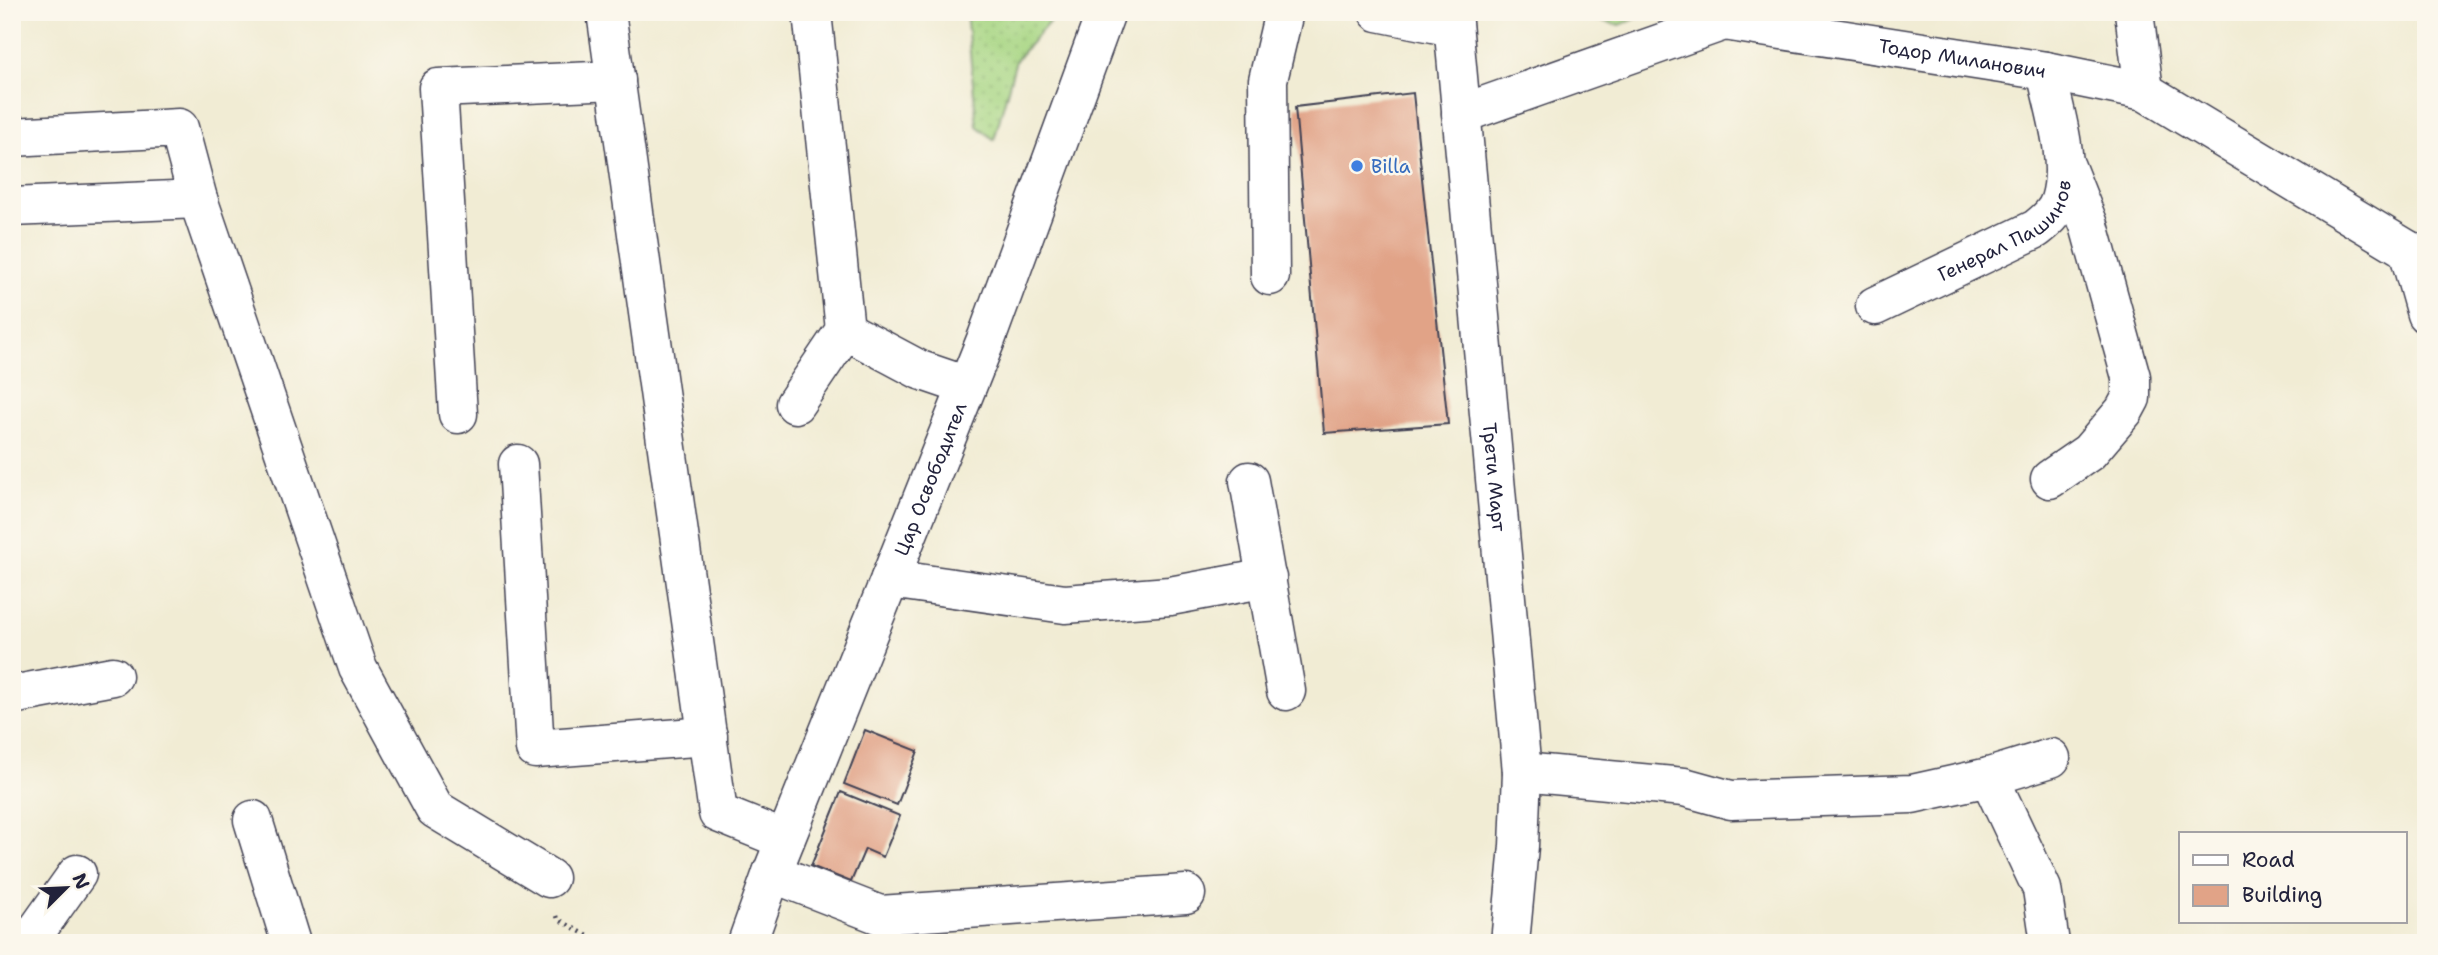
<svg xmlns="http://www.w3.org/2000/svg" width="2438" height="955" font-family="'Shantell Sans',sans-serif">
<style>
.grass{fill:url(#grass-tufts);stroke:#647c5f;stroke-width:2}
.park{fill:url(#park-dots);stroke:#647c5f;stroke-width:2}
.building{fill:#e1a387}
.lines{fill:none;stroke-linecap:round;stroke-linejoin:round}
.minor-casing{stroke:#414052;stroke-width:41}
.path{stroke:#414052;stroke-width:4.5;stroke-dasharray:2 5;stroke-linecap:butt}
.minor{stroke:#fff;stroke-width:38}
.shop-dot{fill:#3f7fe0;stroke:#fbf7ec;stroke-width:2.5}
.labels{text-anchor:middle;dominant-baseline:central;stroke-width:5;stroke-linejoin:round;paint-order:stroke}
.street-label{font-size:19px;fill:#22223b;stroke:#fbf7ec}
.shop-label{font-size:19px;fill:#366cbe;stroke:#fbf7ec;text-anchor:start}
</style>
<defs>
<pattern id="grass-tufts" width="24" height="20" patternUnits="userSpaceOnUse" patternTransform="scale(1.75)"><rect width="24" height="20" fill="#a7d683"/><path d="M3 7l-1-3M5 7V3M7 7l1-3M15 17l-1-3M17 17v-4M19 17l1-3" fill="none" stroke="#8fb772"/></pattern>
<pattern id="park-dots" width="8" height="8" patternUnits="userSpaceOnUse" patternTransform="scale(1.75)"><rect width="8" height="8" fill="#a7d683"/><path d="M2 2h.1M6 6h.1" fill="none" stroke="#8fb772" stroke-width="1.8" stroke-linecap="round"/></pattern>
</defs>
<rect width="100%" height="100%" fill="#fbf7ec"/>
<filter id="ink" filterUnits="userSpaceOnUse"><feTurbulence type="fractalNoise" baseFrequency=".0143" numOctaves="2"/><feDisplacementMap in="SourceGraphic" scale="14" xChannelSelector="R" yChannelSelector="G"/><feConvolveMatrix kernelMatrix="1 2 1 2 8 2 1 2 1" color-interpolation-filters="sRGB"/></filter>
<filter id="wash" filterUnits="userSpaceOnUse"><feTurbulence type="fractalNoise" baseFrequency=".00686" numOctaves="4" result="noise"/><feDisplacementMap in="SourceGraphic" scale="28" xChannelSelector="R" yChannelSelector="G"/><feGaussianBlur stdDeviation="1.57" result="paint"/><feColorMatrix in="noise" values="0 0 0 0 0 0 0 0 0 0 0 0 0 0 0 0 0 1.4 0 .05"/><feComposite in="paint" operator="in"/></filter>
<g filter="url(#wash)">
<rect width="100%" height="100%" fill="#f1ecd4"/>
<!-- grass -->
<path class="grass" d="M1571 12H1651L1620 25 1571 15Z"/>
<!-- park -->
<path class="park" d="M966 12H1058L1016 60 994 140 977 126Z"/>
<g id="blocks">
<!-- building -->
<path class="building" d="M1413 93 1448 424 1324 433 1295 107Z
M865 730 918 751 897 805 844 784Z
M841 792 900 816 883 857 865 849 851 882 811 866Z"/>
</g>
</g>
<g filter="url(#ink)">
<use href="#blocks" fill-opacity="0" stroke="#414052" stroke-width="2"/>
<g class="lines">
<!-- minor casing -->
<g class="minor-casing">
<g id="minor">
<path d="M606 12 718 813 785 840"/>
<path d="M1378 12 1453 27"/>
<path id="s1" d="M1452 12 1522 772 1519 846 1510 943"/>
<path d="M2134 12 2144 91"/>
<path id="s2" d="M1461 114 1724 21 2046 71 2144 91 2408 250 2426 269"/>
<path d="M12 137 179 128 198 199 358 668 435 809 549 878"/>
<path d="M12 207 198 199"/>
<path d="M2408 250 2426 314"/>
<path d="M1270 276 1268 80 1284 12"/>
<path id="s3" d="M1875 306 2036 229C2046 221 2056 213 2060 200 2072 161 2054 110 2046 71"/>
<path d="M845 330 920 370 967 386"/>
<path d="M795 404 845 330 812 12"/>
<path d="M458 414 438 88 616 80"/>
<path d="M518 464 535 749 708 736"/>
<path d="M2050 479 2089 452 2124 411 2131 398V377L2089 225 2066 167"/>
<path d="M1249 481 1286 691"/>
<path d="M890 579 1065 604 1170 596 1267 578"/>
<path d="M12 695 113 676"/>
<path d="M1522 772 1684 787 1731 800 1912 794 1989 777 2042 889 2050 943"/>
<path d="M1989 777 2051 758"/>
<path d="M253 820 291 943"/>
<path d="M772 873 880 915 1186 894"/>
<path d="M28 943 77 874"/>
<path id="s4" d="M747 943 772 873 987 337 1106 12"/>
</g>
</g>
<!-- path -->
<path class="path" d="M557 916 558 919 600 943"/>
<!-- minor -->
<use href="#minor" class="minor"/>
</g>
</g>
<!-- markers -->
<circle class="shop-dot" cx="1357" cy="166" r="7"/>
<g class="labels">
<!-- street labels -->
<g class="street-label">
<text stroke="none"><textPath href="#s2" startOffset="520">Тодор Миланович</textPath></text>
<text stroke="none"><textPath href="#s3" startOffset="154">Генерал Пашинов</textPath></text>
<text stroke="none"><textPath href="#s1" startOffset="467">Трети Март</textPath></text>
<text stroke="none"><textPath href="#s4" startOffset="499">Цар Освободител</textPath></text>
</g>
<!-- shop labels -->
<g class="shop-label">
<text x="1371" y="166">Billa</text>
</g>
</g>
<!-- margin -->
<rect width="2438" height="955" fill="none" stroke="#fbf7ec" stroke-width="42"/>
<!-- legend -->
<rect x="2179" y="832" width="228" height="91" fill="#fbf7ec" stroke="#a4a2a5" stroke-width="2"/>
<rect x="2193" y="855" width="35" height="10" fill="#ffffff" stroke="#a4a2a5" stroke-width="2"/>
<text x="2242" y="867" font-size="21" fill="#22223b">Road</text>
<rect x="2193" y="885" width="35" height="21" fill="#e1a387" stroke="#a4a2a5" stroke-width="2"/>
<text x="2242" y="902" font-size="21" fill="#22223b">Building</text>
<!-- north arrow -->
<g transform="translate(66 888) rotate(66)" stroke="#fbf7ec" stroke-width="5" paint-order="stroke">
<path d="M0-5L12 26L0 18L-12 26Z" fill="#22223b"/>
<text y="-10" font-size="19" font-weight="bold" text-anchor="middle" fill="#22223b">N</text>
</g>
</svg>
